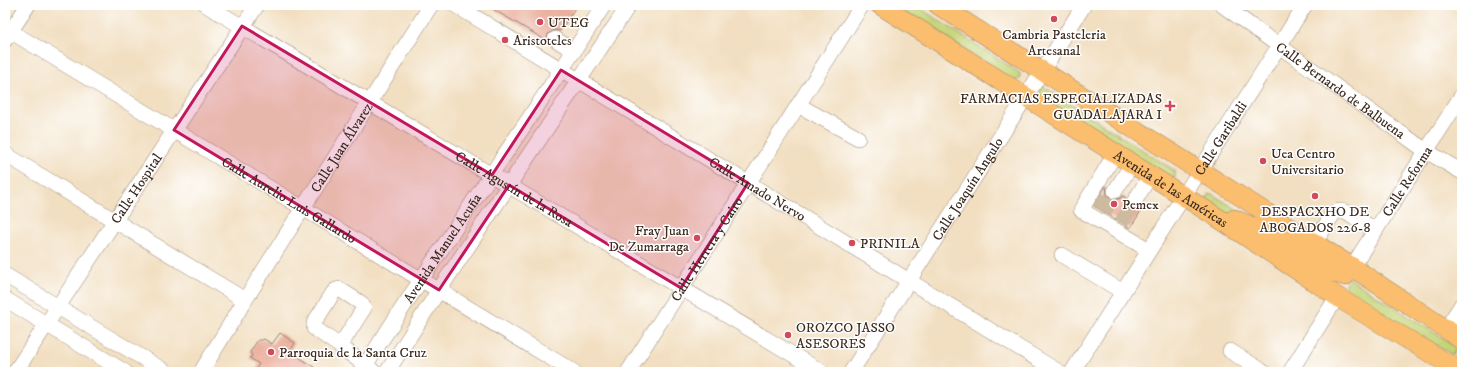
<svg xmlns="http://www.w3.org/2000/svg" width="1467" height="377" font-family="'IM FELL DW Pica',serif">
  <style>
    .green { fill: #c4d375; stroke: #807e4a }
    .building { fill: #e7a18c }
    .lines { fill: none; stroke-linecap: round; stroke-linejoin: round }
    .minor-tunnel { stroke: #cdbba0; stroke-width: 15; stroke-dasharray: 15 8; stroke-linecap: butt }
    .minor-casing { stroke: #968470; stroke-width: 16 }
    .major-casing { stroke: #968470; stroke-width: 20 }
    .minor { stroke: #fff; stroke-width: 15 }
    .major { stroke: #fbbd6e; stroke-width: 19 }
    .marked { fill: #c2185b; fill-opacity: 0.2; stroke: #c2185b; stroke-width: 3; stroke-linejoin: round }
    .poi-dot { fill: #d1495b; stroke: #fff; stroke-width: 1.5 }
    .labels { text-anchor: middle; stroke-width: 3; stroke-linejoin: round; paint-order: stroke }
    .poi-label { font-size: 14px; fill: #3b2a1e; stroke: #fff; text-anchor: start }
    .street-label { font-size: 14px; fill: #3b2a1e; stroke: #fff }
  </style>
  <rect width="100%" height="100%" fill="#fff"/>
  <filter id="ink" filterUnits="userSpaceOnUse"><feTurbulence type="fractalNoise" baseFrequency=".025" numOctaves="2"/><feDisplacementMap in="SourceGraphic" scale="8" xChannelSelector="R" yChannelSelector="G"/><feConvolveMatrix kernelMatrix="1 2 1 2 8 2 1 2 1" color-interpolation-filters="sRGB"/></filter>
  <filter id="wash" filterUnits="userSpaceOnUse"><feTurbulence type="fractalNoise" baseFrequency=".012" numOctaves="4" result="noise"/><feDisplacementMap in="SourceGraphic" scale="16" xChannelSelector="R" yChannelSelector="G"/><feGaussianBlur stdDeviation="0.9" result="paint"/><feColorMatrix in="noise" values="0 0 0 0 0 0 0 0 0 0 0 0 0 0 0 0 0 1.4 0 .05"/><feComposite in="paint" operator="in"/></filter>
  <g filter="url(#wash)">
    <rect width="100%" height="100%" fill="#f2dfc1"/>
    <g class="green">
      <path d="M 894,5 L 915,5 L 1020,73 L 1020,79 L 1013,81 Z"/>
      <path d="M 1043,86 L 1175,171 L 1175,178 L 1170,181 L 1038,96 L 1037,89 Z"/>
      <path d="M 1210,193 L 1307,252 L 1231,217 L 1205,202 Z"/>
      <path d="M 1349,278 L 1456,347 L 1452,355 L 1343,290 Z"/>
    </g>
    <g id="blocks">
      <g class="building">
        <path d="M 486,5 L 577,5 L 560,31 L 555,30 L 548,34 L 547,41 Z"/>
        <path d="M 1106,186 L 1107,195 L 1111,199 L 1119,199 L 1123,196 L 1126,198 L 1126,206 L 1129,209 L 1134,211 L 1141,207 L 1143,208 L 1130,228 L 1094,206 Z"/>
        <path d="M 280,333 L 295,343 L 290,351 L 321,372 L 254,372 L 259,364 L 250,358 L 252,356 L 250,352 L 258,340 L 262,340 L 264,339 L 272,344 Z"/>
      </g>
    </g>
  </g>
  <g filter="url(#ink)">
    <use href="#blocks" fill-opacity="0" stroke="#968470" stroke-width="1"/>
    <g class="lines">
      <g class="minor-tunnel">
        <path d="M 1094,206 L 1107,186"/>
        <path d="M 1104,212 L 1115,191"/>
        <path d="M 1121,223 L 1134,202"/>
      </g>
      <g class="minor-casing">
        <g id="minor">
          <path id="s1" d="M 206,5 L 822,372"/>
          <path id="s2" d="M 455,5 L 1059,372"/>
          <path id="s3" d="M 1222,5 L 1426,151 L 1462,172"/>
          <path id="s4" d="M 5,28 L 574,372"/>
          <path d="M 555,39 L 574,51"/>
          <path d="M 5,40 L 28,5"/>
          <path d="M 798,105 L 858,138"/>
          <path d="M 5,154 L 245,300"/>
          <path d="M 1115,154 L 1081,210 L 1149,250"/>
          <path d="M 1115,191 L 1132,164"/>
          <path d="M 1134,202 L 1150,176"/>
          <path d="M 1314,244 L 1333,214 C 1337,211 1340,210 1345,212 L 1376,230"/>
          <path d="M 1062,255 L 1123,292"/>
          <path id="s5" d="M 1352,267 L 1462,95"/>
          <path d="M 5,275 L 166,372"/>
          <path d="M 5,299 L 125,372"/>
          <path d="M 1446,329 L 1462,304"/>
          <path d="M 340,346 L 364,308 L 361,303 L 339,289 L 336,290 L 333,293 L 314,323 L 314,328 L 340,346 L 373,371"/>
          <path d="M 1230,351 L 1264,372"/>
          <path id="s6" d="M 15,372 L 257,5"/>
          <path id="s7" d="M 201,372 L 245,300 L 431,5"/>
          <path id="s8" d="M 361,372 C 440,248 524,128 604,5"/>
          <path d="M 387,372 L 439,290 L 629,5"/>
          <path id="s9" d="M 628,372 L 862,5"/>
          <path id="s10" d="M 851,372 L 1084,5"/>
          <path id="s11" d="M 1072,372 L 1305,5"/>
          <path d="M 1290,372 L 1337,297"/>
        </g>
      </g>
      <g class="major-casing">
        <g id="major">
          <path id="s12" d="M 880,5 L 1215,216 L 1347,303 L 1462,372"/>
          <path d="M 938,5 L 1352,267 L 1462,340"/>
          <path d="M 1234,219 L 1263,231 L 1333,272 L 1345,276 L 1352,267"/>
        </g>
      </g>
      <use href="#minor" class="minor"/>
      <use href="#major" class="major"/>
    </g>
  </g>
  <path class="marked" d="M 242,26 L 492,175 L 561,70 L 748,183 L 681,288 L 509,185 L 439,290 L 174,130 Z"/>
  <g class="poi-dot">
    <circle cx="1054" cy="19" r="4"/>
    <circle cx="540" cy="22" r="4"/>
    <circle cx="505" cy="40" r="4"/>
    <path d="M1168 100h4v4h4v4h-4v4h-4v-4h-4v-4h4z"/>
    <circle cx="1263" cy="161" r="4"/>
    <circle cx="1315" cy="196" r="4"/>
    <circle cx="1114" cy="204" r="4"/>
    <circle cx="697" cy="238" r="4"/>
    <circle cx="852" cy="243" r="4"/>
    <circle cx="788" cy="335" r="4"/>
    <circle cx="271" cy="352" r="4"/>
  </g>
  <g class="labels">
    <g class="poi-label">
      <text x="548" y="27">UTEG</text>
      <text x="1054" y="39" text-anchor="middle">Cambria Pasteleria<tspan x="1054" dy="16">Artesanal</tspan></text>
      <text x="513" y="45">Aristoteles</text>
      <text x="1162" y="103" text-anchor="end">FARMACIAS ESPECIALIZADAS<tspan x="1162" dy="16">GUADALAJARA I</tspan></text>
      <text x="1271" y="158">Uea Centro<tspan x="1271" dy="16">Universitario</tspan></text>
      <text x="1122" y="209">Pemex</text>
      <text x="1315" y="216" text-anchor="middle">DESPACXHO DE<tspan x="1315" dy="16">ABOGADOS 226-8</tspan></text>
      <text x="689" y="235" text-anchor="end">Fray Juan<tspan x="689" dy="16">De Zumarraga</tspan></text>
      <text x="860" y="248">PRINILA</text>
      <text x="796" y="332">OROZCO JASSO<tspan x="796" dy="16">ASESORES</tspan></text>
      <text x="279" y="357">Parroquia de la Santa Cruz</text>
    </g>
    <g class="street-label">
      <text dy="5" stroke="none"><textPath href="#s3" startOffset="146">Calle Bernardo de Balbuena</textPath></text>
      <text dy="5" stroke="none"><textPath href="#s11" startOffset="277">Calle Garibaldi</textPath></text>
      <text dy="5" stroke="none"><textPath href="#s7" startOffset="265">Calle Juan Álvarez</textPath></text>
      <text dy="5" stroke="none"><textPath href="#s5" startOffset="102">Calle Reforma</textPath></text>
      <text dy="5" stroke="none"><textPath href="#s6" startOffset="220">Calle Hospital</textPath></text>
      <text dy="5" stroke="none"><textPath href="#s1" startOffset="359">Calle Agustín de la Rosa</textPath></text>
      <text dy="5" stroke="none"><textPath href="#s2" startOffset="354">Calle Amado Nervo</textPath></text>
      <text dy="5" stroke="none"><textPath href="#s10" startOffset="217">Calle Joaquín Angulo</textPath></text>
      <text dy="5" stroke="none"><textPath href="#s12" startOffset="344">Avenida de las Américas</textPath></text>
      <text dy="5" stroke="none"><textPath href="#s4" startOffset="332">Calle Aurelio Luis Gallardo</textPath></text>
      <text dy="5" stroke="none"><textPath href="#s8" startOffset="148">Avenida Manuel Acuña</textPath></text>
      <text dy="5" stroke="none"><textPath href="#s9" startOffset="146">Calle Herrera y Cairo</textPath></text>
    </g>
  </g>
  <rect width="1467" height="377" fill="none" stroke="#fff" stroke-width="20"/>
</svg>
